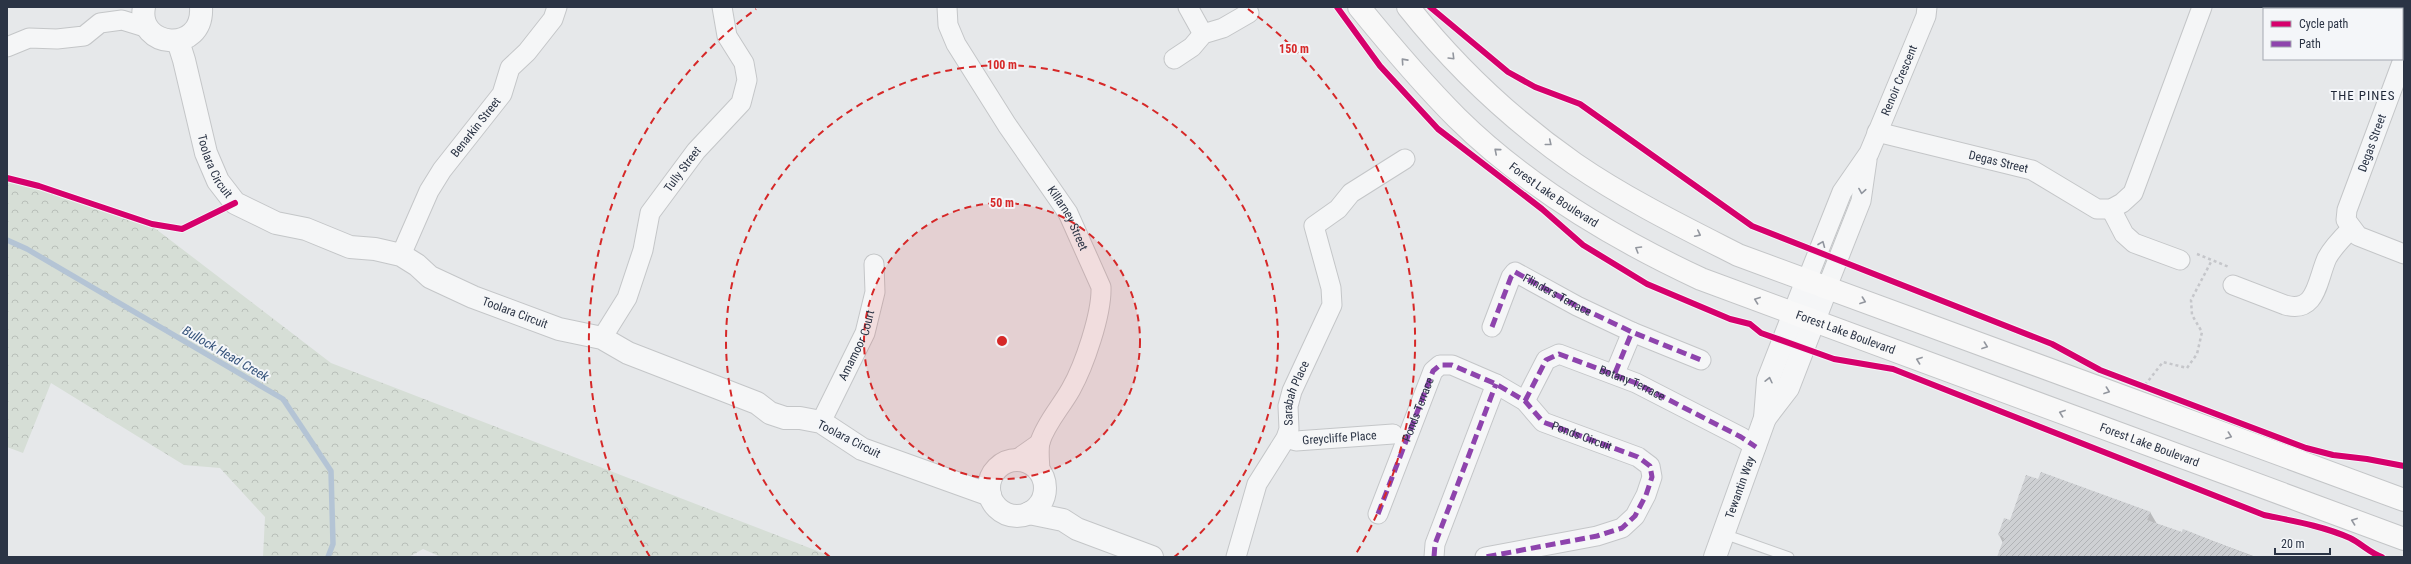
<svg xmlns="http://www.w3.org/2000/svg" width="2411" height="564" font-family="'Roboto Condensed',sans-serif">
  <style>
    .forest { fill: url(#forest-crowns) }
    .shadow { fill: #0003 }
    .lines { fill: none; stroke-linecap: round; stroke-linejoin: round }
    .stream { stroke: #b4c4d5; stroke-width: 5.5 }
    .building { fill: url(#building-hatch) }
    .service-casing { stroke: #c4c6c8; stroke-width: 11 }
    .minor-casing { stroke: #c4c6c8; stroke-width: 21 }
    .tertiary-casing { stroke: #c4c6c8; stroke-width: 24 }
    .secondary-casing { stroke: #c4c6c8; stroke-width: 24 }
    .path { stroke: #c5c6ca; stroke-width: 2.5; stroke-dasharray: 3 3; stroke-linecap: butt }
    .service { stroke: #f5f6f7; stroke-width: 9 }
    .minor { stroke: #f5f6f7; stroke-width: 19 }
    .tertiary { stroke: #f5f6f7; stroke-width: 22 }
    .secondary { stroke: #f8f8f8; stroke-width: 22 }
    .quiet { stroke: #8e44ad; stroke-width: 5; stroke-dasharray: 10 5; stroke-linecap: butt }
    .cycleway-casing { stroke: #f4f6f9; stroke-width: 8 }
    .cycleway { stroke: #d6006c; stroke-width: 6 }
    .oneway { stroke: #92969e }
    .oneway2 { stroke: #90959e }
    .ring { fill: none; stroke: #d62828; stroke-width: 2; stroke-dasharray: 7 5 }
    .labels { text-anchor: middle; stroke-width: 4; stroke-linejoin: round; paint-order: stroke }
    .street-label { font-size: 12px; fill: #2b3445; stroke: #f4f6f9 }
    .neighbourhood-label { font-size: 13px; letter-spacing: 1px; fill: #1d2536; stroke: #f4f6f9 }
    .water-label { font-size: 13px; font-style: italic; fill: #34527a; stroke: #f4f6f9 }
    .centre { fill: #d62828; stroke: #f4f6f9; stroke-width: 2 }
    .ring-label { font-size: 12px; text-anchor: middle; font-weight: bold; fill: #d62828; stroke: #f4f6f9; stroke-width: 4; stroke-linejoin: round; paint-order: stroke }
  </style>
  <defs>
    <pattern id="forest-crowns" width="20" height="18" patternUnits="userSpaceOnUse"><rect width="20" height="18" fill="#d6ded6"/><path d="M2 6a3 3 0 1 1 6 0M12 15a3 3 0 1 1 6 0" fill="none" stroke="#b8bfb9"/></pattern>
    <pattern id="building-hatch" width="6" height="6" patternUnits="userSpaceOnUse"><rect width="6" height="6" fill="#ced0d3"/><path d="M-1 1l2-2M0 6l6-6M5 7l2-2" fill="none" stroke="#b1b3b6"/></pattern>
  </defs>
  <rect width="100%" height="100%" fill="#e6e8ea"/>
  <path class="forest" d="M 7,179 L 38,187 L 152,226 L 331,363 L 833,557 L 441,557 L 423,549 L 409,557 L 263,557 L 265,517 L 220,468 L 184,465 L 51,383 L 23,453 L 7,447 Z"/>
  <path class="shadow" d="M 2150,512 L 2157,524 L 2182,533 L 2183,530 L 2256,557 L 1998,557 L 2003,543 L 1999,535 L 2010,521 Z"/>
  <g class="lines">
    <path class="stream" d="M 7,240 L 27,249 L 283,399 L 331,471 L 333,544 L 328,557"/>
  </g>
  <path class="building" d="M 2041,472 L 2151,512 L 2147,520 L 2182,532 L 2183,529 L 2254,557 L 1997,557 L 2004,538 L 1998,535 L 2004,518 L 2010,520 L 2026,475 L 2038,479 Z"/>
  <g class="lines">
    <g class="service-casing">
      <path id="service" d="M 1724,534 L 1789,557"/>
    </g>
    <g class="minor-casing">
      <g id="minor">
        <path id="s1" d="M 947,7 L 948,25 L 956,44 L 1007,125 L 1068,213 L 1101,287 C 1102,314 1084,366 1071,389 C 1061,407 1046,423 1040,442 C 1038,451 1040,464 1040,473"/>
        <path d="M 1188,7 L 1203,34"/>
        <path d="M 7,47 L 29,38 L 57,39 L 84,36 L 100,23 L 122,20 L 148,28"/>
        <path d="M 2404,57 L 2347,210 L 2346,220 L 2358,236 L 2404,254"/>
        <path d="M 1174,59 L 1192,47 L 1203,34 L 1223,28 L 1249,13"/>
        <path id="s2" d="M 1877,132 L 2032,170 L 2097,209 L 2111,209 L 2122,203 L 2133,193 L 2202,7"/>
        <path d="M 2111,209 L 2124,234 L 2134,243 L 2180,260"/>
        <path id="s3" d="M 401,255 L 429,191 L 442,170 L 502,94 L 510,68 L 527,52 L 553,19 L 557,7"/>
        <path id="s4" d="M 1807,280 L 1842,192 L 1869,153 L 1926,16 L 1927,7"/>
        <path d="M 2233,285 L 2285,305 C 2317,314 2317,280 2327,258 C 2333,247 2342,238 2351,229"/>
        <path d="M 1827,287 L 1861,201 L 1867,160"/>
        <path id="s5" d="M 1492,327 L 1511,277 L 1515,272 L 1577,306 L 1632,332 L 1701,360"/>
        <path id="s6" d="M 602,338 L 627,298 L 643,250 L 650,213 L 696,151 L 741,103 L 747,80 L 744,63 L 727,36 L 722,7"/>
        <path d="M 1615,373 L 1632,332"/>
        <path d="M 1525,401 L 1546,360 L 1559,354 L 1636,383 L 1741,437 L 1756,447"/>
        <path id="s7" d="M 821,422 L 865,333 L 875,292 L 874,264"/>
        <path id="s8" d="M 1286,438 L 1296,441 L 1393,434"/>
        <path d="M 1016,460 L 1040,443"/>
        <path d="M 1378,514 L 1433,371 L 1440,365 L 1452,365 L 1496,384 L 1525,401 L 1543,422 L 1638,457 L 1650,466 L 1652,477 L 1646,495 L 1635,516 L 1622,528 L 1597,536 L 1485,557"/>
        <path id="s9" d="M 1236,557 L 1257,484 L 1286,438 L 1289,429 L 1288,406 L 1292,391 L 1332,305 L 1331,288 L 1314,226 L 1338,209 L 1351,193 L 1405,159"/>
        <path d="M 1434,557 L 1435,544 L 1496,384"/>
      </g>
    </g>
    <g class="tertiary-casing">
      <g id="tertiary">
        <path d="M 144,7 C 136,48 204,55 201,7"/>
        <path id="s10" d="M 178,41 L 184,60 L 206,153 L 218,181 L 235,203 L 276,223 L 306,229 L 350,247 L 375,249 L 401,255 L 417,265 L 430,277 L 473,297 L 559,329 L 602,338 L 628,353 L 757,403 L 770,413 L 785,418 L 800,418 L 821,422 L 862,449 L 990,495"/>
        <path d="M 1765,418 L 1788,388 L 1827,287"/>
        <circle cx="1017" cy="488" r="28"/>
        <path d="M 1029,513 L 1063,520 L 1077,529 L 1152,557"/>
        <path id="s11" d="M 1715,557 L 1765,418 L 1768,380 L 1807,280"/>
      </g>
    </g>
    <g class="secondary-casing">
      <g id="secondary">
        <path id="s12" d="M 1359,7 C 1390,45 1422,83 1457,118 C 1525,185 1615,239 1701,279 L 2404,539"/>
        <path d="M 1408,7 C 1455,66 1512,120 1575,164 C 1626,199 1683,227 1738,255 L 2404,500"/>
      </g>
    </g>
    <g class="path">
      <path d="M 2197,254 L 2229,267"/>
      <path d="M 2145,385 L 2163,362 L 2187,368 L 2197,354 L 2202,332 L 2192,315 L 2191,300 L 2212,260"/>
    </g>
    <use href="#service" class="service"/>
    <use href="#minor" class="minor"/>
    <use href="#tertiary" class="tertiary"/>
    <use href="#secondary" class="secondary"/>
    <g class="quiet">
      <path d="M 1492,327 L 1511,277 L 1515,272 L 1577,306 L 1632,332 L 1701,360"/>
      <path d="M 1615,373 L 1632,332"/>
      <path id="s13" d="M 1525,401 L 1546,360 L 1559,354 L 1636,383 L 1741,437 L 1756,447"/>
      <path id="s14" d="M 1378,514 L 1433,371 L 1440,365 L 1452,365 L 1496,384 L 1525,401 L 1543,422 L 1638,457 L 1650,466 L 1652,477 L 1646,495 L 1635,516 L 1622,528 L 1597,536 L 1485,557"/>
      <path d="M 1434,557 L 1435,544 L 1496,384"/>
    </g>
    <g class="cycleway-casing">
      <g id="cycleway">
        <path d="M 1337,7 L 1380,66 L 1438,129 L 1542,209 L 1583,245 L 1647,284 L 1730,319 L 1750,324 L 1761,333 L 1834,359 L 1893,369 L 2264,515 C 2293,521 2323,526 2350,538 C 2362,544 2370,553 2382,557"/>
        <path d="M 1430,7 L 1508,72 L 1535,87 L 1580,104 L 1752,226 L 2052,344 L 2100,370 L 2306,448 L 2333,455 L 2367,459 L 2404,466"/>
        <path d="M 7,178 L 39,186 L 152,224 L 182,229 L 235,203"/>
      </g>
    </g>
    <use href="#cycleway" class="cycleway"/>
  </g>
  <defs><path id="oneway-chevron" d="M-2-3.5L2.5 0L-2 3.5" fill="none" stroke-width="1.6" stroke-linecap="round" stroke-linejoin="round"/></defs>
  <g class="oneway">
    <use href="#oneway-chevron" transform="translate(1452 57) rotate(45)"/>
    <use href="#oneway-chevron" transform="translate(1404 61) rotate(-132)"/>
    <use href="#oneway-chevron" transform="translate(1549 143) rotate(39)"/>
    <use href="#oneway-chevron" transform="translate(1497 151) rotate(-140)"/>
    <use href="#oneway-chevron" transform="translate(1698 234) rotate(27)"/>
    <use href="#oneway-chevron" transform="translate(1638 249) rotate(-149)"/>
    <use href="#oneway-chevron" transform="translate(1757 300) rotate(-160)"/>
    <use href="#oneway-chevron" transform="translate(1863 301) rotate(20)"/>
    <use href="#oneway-chevron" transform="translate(1985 346) rotate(20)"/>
    <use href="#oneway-chevron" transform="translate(1919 360) rotate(-160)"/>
    <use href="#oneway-chevron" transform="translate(2107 391) rotate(20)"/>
    <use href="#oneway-chevron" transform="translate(2062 413) rotate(-160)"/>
    <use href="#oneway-chevron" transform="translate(2229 436) rotate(20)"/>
    <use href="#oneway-chevron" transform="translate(2354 521) rotate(-160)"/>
  </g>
  <g class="oneway2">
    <use href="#oneway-chevron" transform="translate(1862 191) rotate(99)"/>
    <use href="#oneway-chevron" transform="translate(1822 244) rotate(-68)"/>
    <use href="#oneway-chevron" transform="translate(1769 380) rotate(-77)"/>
  </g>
  <circle cx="1002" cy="341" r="138" fill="#d62828" fill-opacity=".12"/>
  <g class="ring">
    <circle cx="1002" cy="341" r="138"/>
    <path d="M830 557A276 276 0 1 1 1174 557"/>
    <path d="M650 557A413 413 0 0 1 756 9M1248 9A413 413 0 0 1 1354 557"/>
  </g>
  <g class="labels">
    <g class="street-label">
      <text dy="4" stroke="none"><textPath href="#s4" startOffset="221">Renoir Crescent</textPath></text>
      <text dy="4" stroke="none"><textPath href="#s3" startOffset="149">Benarkin Street</textPath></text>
      <text transform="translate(2372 143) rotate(-70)" y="4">Degas Street</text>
      <text dy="4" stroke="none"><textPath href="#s2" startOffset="125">Degas Street</textPath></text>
      <text dy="4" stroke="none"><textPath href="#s10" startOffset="131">Toolara Circuit</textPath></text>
      <text dy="4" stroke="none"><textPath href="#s6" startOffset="190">Tully Street</textPath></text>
      <text dy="4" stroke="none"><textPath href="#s12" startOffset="272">Forest Lake Boulevard</textPath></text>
      <text dy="4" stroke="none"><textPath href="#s1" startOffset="246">Killarney Street</textPath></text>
      <text dy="4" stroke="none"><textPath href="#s5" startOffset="108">Flinders Terrace</textPath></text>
      <text dy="4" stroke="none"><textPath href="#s10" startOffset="478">Toolara Circuit</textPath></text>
      <text dy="4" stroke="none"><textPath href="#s12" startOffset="596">Forest Lake Boulevard</textPath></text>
      <text dy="4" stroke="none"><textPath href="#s7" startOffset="85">Amamoor Court</textPath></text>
      <text dy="4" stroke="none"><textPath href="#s13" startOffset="139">Botany Terrace</textPath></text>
      <text dy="4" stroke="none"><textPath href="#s9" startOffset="177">Sarabah Place</textPath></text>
      <text dy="4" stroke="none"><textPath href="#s14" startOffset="112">Ponds Terrace</textPath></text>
      <text dy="4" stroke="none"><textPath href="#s14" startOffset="325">Ponds Circuit</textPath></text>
      <text dy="4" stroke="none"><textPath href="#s8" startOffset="54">Greycliffe Place</textPath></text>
      <text transform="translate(849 439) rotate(27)" y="4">Toolara Circuit</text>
      <text dy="4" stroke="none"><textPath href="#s12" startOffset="920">Forest Lake Boulevard</textPath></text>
      <text dy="4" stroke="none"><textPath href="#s11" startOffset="74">Tewantin Way</textPath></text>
    </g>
    <g class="neighbourhood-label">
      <text x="2363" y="100">THE PINES</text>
    </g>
    <g class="water-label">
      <text transform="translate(226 353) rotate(30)" y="5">Bullock Head Creek</text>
    </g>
  </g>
  <circle cx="1002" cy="341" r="6" class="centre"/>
  <g class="ring-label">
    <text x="1294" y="53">150 m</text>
    <text x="1002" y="69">100 m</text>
    <text x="1002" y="207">50 m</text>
  </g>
  <rect width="2411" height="564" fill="none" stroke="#2b3445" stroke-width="16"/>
  <rect x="2263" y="8" width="140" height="52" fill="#f4f6f9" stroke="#a4a8b1"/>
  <rect x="2271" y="21" width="20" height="6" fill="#d6006c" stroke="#a4a8b1"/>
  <text x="2299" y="28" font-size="12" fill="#2b3445">Cycle path</text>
  <rect x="2271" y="41" width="20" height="6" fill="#8e44ad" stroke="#a4a8b1"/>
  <text x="2299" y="48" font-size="12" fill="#2b3445">Path</text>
  <path d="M2275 548v6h55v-6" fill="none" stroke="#2b3445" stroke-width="2"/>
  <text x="2281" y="548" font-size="12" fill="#2b3445" stroke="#f4f6f9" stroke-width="3" paint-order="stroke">20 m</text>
</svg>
